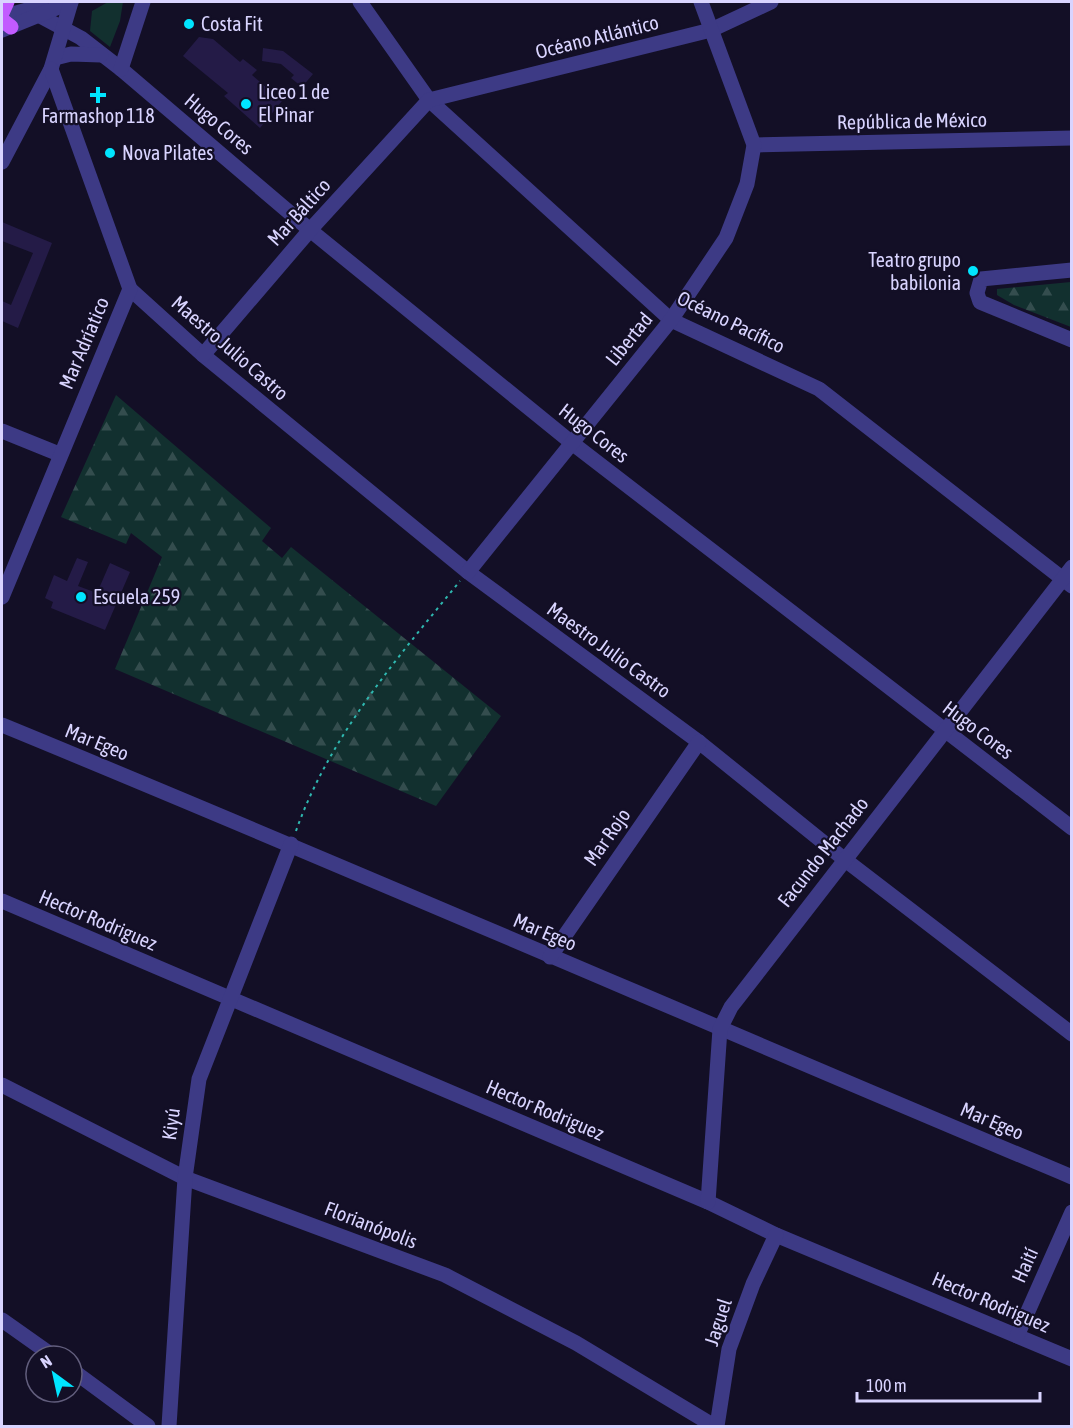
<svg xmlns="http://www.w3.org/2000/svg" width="1073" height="1428" font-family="'Asap Condensed',sans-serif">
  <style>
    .green { fill: #12302f }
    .forest { fill: url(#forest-firs) }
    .building { fill: #241b47 }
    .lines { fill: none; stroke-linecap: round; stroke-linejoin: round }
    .path { stroke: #2fb8b0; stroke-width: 2; stroke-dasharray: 3 4.5; stroke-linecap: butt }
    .minor { stroke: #3d3a85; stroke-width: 15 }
    .major { stroke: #c25bff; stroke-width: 15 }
    .poi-dot { fill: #00e5ff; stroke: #130f26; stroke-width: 2 }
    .labels { text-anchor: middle; stroke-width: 4.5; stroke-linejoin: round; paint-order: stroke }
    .poi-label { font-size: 20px; fill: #d9d4ff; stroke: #130f26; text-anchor: start }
    .street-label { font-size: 20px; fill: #d9d4ff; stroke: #130f26 }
  </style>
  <defs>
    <pattern id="forest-firs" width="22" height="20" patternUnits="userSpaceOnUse" patternTransform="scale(1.5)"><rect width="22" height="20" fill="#12302f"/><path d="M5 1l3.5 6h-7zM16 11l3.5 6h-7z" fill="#344d4e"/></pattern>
  </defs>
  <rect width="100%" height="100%" fill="#130f26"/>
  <path class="green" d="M 108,2 L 123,2 L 120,21 L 110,47 L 90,31 L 92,11 Z"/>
  <g class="forest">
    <path d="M 1071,282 L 1071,327 L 1014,305 L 997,295 L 997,289 Z"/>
    <path d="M 116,395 L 271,528 L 262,541 L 282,558 L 291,547 L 501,716 L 436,806 L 115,669 L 162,557 L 131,533 L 126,544 L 61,517 Z"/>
  </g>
  <g class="building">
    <path d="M 199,37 L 213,39 L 240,62 L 243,59 L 257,70 L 252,75 L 282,101 L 260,128 L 224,96 L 228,93 L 183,56 Z"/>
    <path d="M 263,48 L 283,51 L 313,74 L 302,87 L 291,78 L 294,75 L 281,64 L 262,61 Z"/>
    <path d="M 2,222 L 52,243 L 18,328 L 2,321 L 2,301 L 11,305 L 33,253 L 2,241 Z"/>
    <path d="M 77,558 L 88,562 L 78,586 L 97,593 L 110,563 L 130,572 L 105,630 L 51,608 L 53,602 L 45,598 L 54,575 L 67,581 Z"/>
  </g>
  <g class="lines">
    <path class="path" d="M 296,831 C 329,737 398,657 460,581"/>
    <g class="minor">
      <path d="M 360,2 L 429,100 L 671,320 L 819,389 L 1072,586"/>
      <path d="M 40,16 L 81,38 L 121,69 L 310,230 L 572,443 L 1072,828"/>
      <path d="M 2,17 L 41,6"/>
      <path d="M 2,30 L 71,2"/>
      <path d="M 55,58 L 71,54 L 101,55"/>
      <path d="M 121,69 L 143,2"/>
      <path d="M 754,145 L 1072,138"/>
      <path d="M 2,162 L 51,69 L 71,2"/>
      <path d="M 1072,270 L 981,279 L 977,293 L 980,302 L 1072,340"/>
      <path d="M 130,289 L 203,355 L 468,572 L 699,742 L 844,859 L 1072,1034"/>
      <path d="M 203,355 L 310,230 L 429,100 L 711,30 L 771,2"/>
      <path d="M 2,431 L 59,454"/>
      <path d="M 468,572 L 671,320 L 726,238 L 747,184 L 754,145 L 701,2"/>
      <path d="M 2,597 L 130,289 L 51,69"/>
      <path d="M 2,725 C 360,872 714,1027 1072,1177"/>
      <path d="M 2,901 L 708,1202 L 776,1235 L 1072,1359"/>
      <path d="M 550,957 L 699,742"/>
      <path d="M 2,1085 L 185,1178 L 445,1275 L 576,1343 L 714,1426"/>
      <path d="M 708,1202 L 720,1029 L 731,1007 L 1072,567"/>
      <path d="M 2,1320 L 53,1356"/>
      <path d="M 1017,1336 L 1072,1212"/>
      <path d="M 72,1370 L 148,1426"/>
      <path d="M 169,1426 L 185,1178 L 199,1079 L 291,844"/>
      <path d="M 717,1426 L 729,1349 L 753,1284 L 776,1235"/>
    </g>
    <g class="major">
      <path d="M 2,13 L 7,2"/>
      <path d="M 2,20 L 11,27"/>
    </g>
  </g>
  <g class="poi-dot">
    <circle cx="189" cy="24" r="6"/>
    <path d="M95 86h6v6h6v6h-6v6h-6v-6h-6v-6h6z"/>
    <circle cx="246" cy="104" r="6"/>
    <circle cx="110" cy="153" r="6"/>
    <circle cx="973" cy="271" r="6"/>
    <circle cx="81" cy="597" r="6"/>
  </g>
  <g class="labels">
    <g class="poi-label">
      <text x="201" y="31">Costa Fit</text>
      <text x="258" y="99">Liceo 1 de<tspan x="258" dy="23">El Pinar</tspan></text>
      <text x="98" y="123" text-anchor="middle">Farmashop 118</text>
      <text x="122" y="160">Nova Pilates</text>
      <text x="961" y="267" text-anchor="end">Teatro grupo<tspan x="961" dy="23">babilonia</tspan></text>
      <text x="93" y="604">Escuela 259</text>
    </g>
    <g class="street-label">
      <text transform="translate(597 37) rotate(-14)" y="7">Océano Atlántico</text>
      <text transform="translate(912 121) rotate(-1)" y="7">República de México</text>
      <text transform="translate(219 124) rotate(40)" y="7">Hugo Cores</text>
      <text transform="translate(299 212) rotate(-48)" y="7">Mar Báltico</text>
      <text transform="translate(731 322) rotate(26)" y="7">Océano Pacífico</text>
      <text transform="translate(629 339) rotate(-51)" y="7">Libertad</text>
      <text transform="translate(84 343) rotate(-67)" y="7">Mar Adríatico</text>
      <text transform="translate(230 348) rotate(41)" y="7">Maestro Julio Castro</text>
      <text transform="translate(594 433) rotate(38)" y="7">Hugo Cores</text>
      <text transform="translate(609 650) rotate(36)" y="7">Maestro Julio Castro</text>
      <text transform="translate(978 730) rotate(37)" y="7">Hugo Cores</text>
      <text transform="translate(97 742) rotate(22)" y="7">Mar Egeo</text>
      <text transform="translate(607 837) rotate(-55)" y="7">Mar Rojo</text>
      <text transform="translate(823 852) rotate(-52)" y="7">Facundo Machado</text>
      <text transform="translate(98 920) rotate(23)" y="7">Hector Rodriguez</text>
      <text transform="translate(545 932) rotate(23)" y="7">Mar Egeo</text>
      <text transform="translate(545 1110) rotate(23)" y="7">Hector Rodriguez</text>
      <text transform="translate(992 1121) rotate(23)" y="7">Mar Egeo</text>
      <text transform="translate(171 1124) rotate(-82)" y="7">Kiyú</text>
      <text transform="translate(371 1225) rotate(21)" y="7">Florianópolis</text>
      <text transform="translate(1025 1265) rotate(-66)" y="7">Haití</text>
      <text transform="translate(991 1302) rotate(23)" y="7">Hector Rodriguez</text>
      <text transform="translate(718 1322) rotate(-72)" y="7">Jaguel</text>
    </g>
  </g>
  <rect width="1073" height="1428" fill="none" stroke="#d9d4ff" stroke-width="6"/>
  <g transform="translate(54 1374) rotate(327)"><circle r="28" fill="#130f26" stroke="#625e7d" stroke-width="1.5"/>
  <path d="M0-4.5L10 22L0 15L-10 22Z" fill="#00e5ff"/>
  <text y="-9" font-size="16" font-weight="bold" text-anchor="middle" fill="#d9d4ff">N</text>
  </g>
  <path d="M857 1392v9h183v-9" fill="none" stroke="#d9d4ff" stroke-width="3"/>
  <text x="866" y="1392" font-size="18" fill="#d9d4ff" stroke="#130f26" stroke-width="4.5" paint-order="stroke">100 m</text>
</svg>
